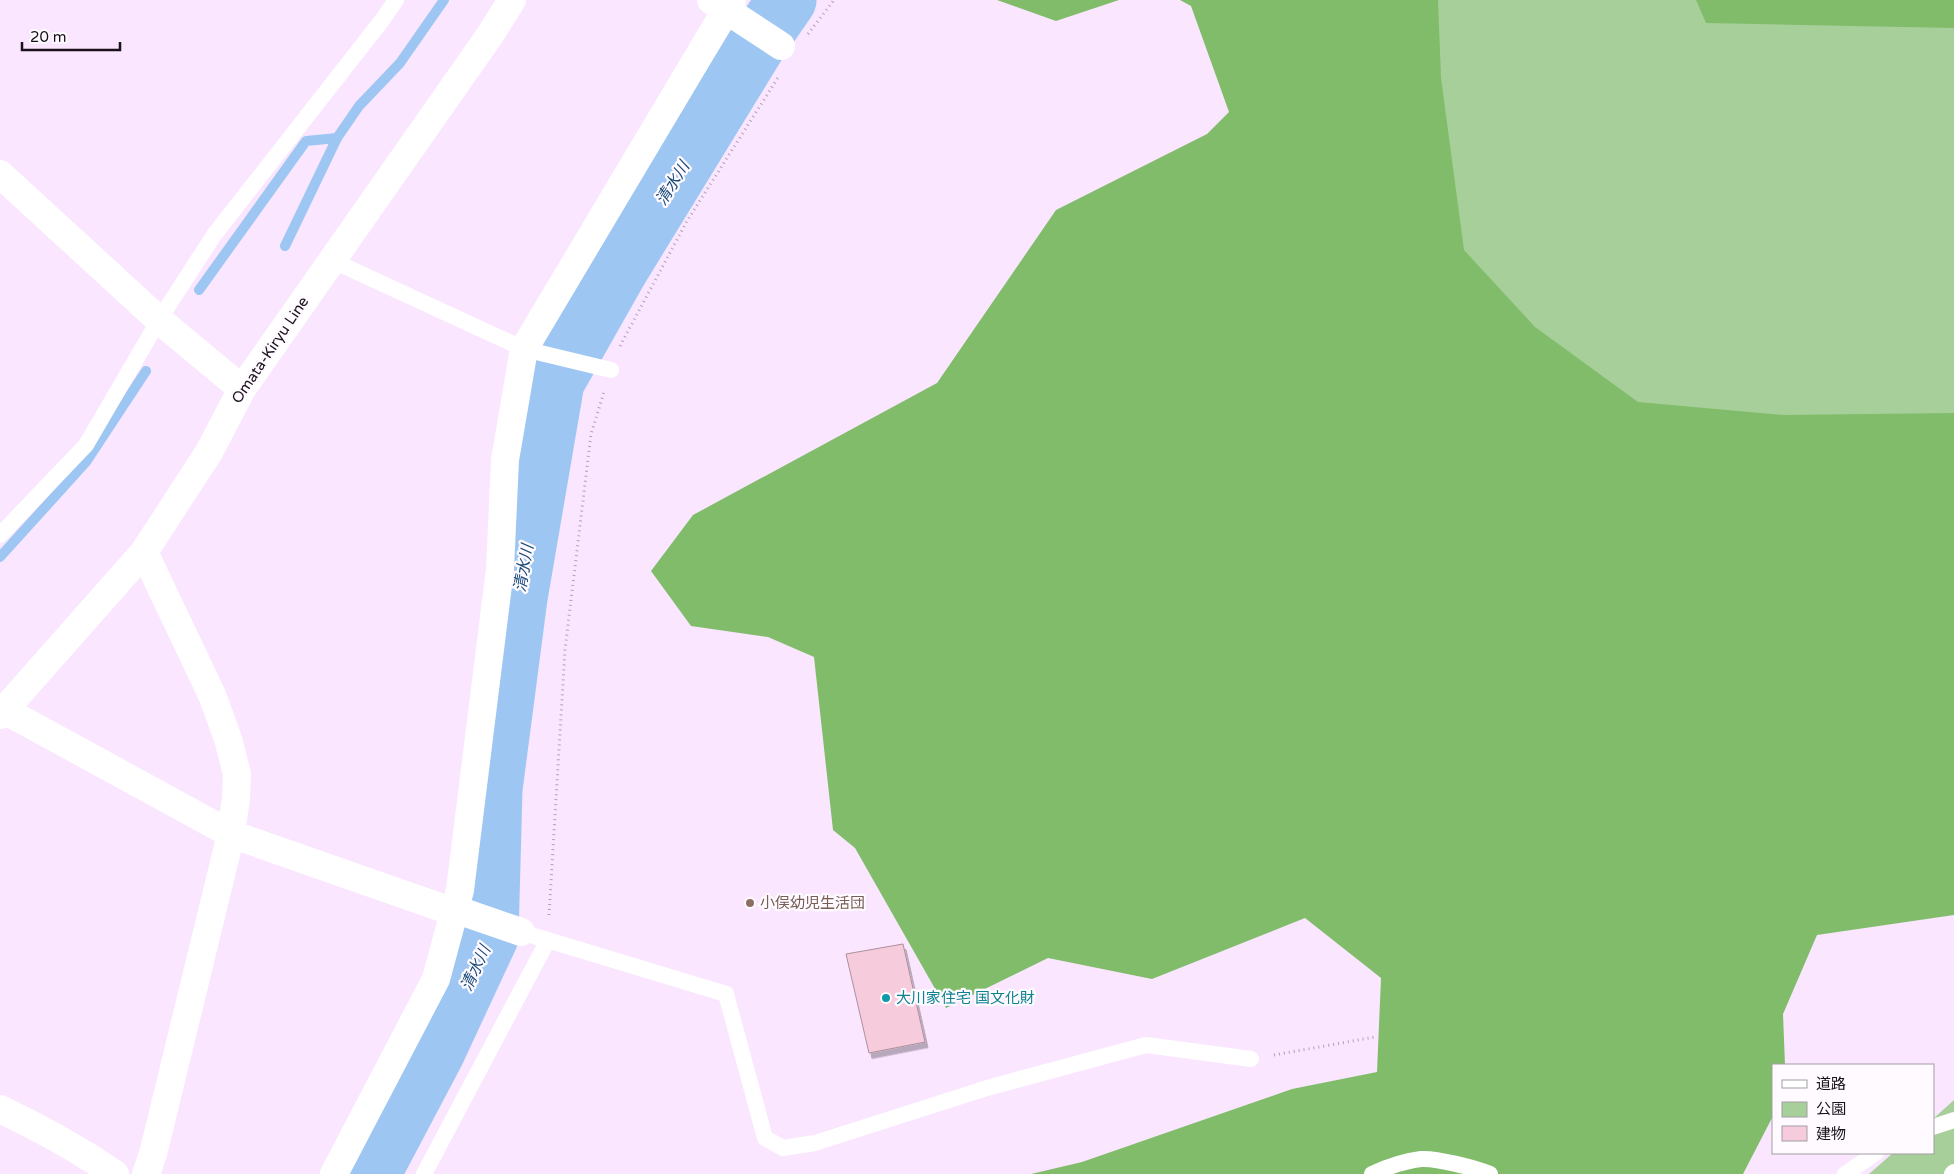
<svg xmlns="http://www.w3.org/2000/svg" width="1954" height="1174" font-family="'Varela Round','Noto Sans JP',sans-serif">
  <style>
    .green { fill: #a7cf99 }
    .forest { fill: #81bc6b }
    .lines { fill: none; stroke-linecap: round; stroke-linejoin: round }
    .stream { stroke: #9dc7f2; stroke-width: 10 }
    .river { stroke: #9dc7f2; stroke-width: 59 }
    .building { fill: #f6ccdc; stroke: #ad8f9b; filter: url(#shadow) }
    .path { stroke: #b2a2b6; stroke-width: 3; stroke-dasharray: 1 4; stroke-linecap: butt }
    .lane { stroke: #fff; stroke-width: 16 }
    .street { stroke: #fff; stroke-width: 28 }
    .secondary { stroke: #fff; stroke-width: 28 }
    .education-dot { fill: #8d6e63; stroke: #fefaff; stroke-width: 2 }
    .culture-dot { fill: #0f9aa8; stroke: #fefaff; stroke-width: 2 }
    .labels { text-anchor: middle; stroke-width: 4.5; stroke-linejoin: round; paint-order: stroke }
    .street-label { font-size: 15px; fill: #19121a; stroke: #fefaff }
    .education-label { font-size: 15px; fill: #785e54; stroke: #fefaff; text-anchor: start }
    .culture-label { font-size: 15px; fill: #0d838f; stroke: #fefaff; text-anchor: start }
    .water-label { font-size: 16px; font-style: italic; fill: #184a78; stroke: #fefaff }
  </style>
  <defs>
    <filter id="shadow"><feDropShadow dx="3" dy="5.5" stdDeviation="0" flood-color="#0004"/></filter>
  </defs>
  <rect width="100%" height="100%" fill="#fae6ff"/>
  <g class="green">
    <path d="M 1391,0 L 1954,0 L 1954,590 L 1500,439 Z"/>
    <path d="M 1954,1100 L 1954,1174 L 1869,1174 L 1893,1153 L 1933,1153 L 1933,1119 Z"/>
  </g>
  <g class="forest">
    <path d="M 997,0 L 1119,0 L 1056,21 Z"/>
    <path d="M 1180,0 L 1438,0 L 1441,78 L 1464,250 L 1535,327 L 1638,402 L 1784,415 L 1954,413 L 1954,915 L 1817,935 L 1783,1014 L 1785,1065 L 1773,1065 L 1773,1116 L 1743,1174 L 1031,1174 L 1082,1162 L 1292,1089 L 1377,1072 L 1381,978 L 1305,918 L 1152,979 L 1048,958 L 946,1008 L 855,848 L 833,830 L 814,657 L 768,637 L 691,626 L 651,571 L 693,515 L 937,383 L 1056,210 L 1207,134 L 1229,112 L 1191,6 Z"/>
    <path d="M 1696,0 L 1954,0 L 1954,28 L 1706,23 Z"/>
  </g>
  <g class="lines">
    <g class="stream">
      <path d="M 285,246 L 337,138 L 359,106 L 400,63 L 444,0"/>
      <path d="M 199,290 L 306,141 L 337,138"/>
      <path d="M 0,557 L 86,462 L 146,371"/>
    </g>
    <path class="river" d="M 371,1174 L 435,1053 L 489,937 L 493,789 L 518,598 L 555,382 L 619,269 L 758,42 L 787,0"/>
  </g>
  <path class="building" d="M 903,944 L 925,1042 L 869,1053 L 846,954 Z"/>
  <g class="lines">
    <g class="path">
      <path d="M 808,34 L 834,0"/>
      <path d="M 620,346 L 687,221 L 779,76"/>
      <path d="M 549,915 L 565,650 L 591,434 L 604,392"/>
      <path d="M 1274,1055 L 1375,1037"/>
    </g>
    <g class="lane">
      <path d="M 331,260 L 524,349 L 611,370"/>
      <path d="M 0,535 L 86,445 L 159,320 L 214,235 L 383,19 L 396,0"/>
      <path d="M 521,932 L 726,994 L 765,1138 L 783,1148 L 815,1143 L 987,1088 L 1146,1045 L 1251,1059"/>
      <path d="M 1933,1127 L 1954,1120"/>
      <path d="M 424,1174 L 548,940"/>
      <path d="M 1372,1174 C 1387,1167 1405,1161 1421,1159 C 1437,1158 1475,1168 1490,1174"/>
      <path d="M 1845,1174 L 1876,1153"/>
      <path d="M 1952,1174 L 1954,1172"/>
    </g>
    <g class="street">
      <path d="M 711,0 L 781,46"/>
      <path d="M 0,174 L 159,320 L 242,389"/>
      <path d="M 144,552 L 212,695 L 228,739 L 237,774 L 236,798 L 231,834 L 153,1154 L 146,1174"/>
      <path d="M 4,710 L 231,834 L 454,912 L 463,912 L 521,932"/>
      <path d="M 334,1174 L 436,979 L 460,890 L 500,569 L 505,460 L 524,349 L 732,0"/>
    </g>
    <g class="secondary">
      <path d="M 0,715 L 144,552 L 209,452 L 242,389 L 490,35 L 512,0"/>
      <path d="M 0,1109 C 40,1128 78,1149 115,1174"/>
    </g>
  </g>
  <circle class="education-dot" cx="750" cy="903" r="5"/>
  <circle class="culture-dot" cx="886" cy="998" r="5"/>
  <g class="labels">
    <g class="street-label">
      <text transform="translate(270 350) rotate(-56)" y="5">Omata-Kiryu Line</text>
    </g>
    <g class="education-label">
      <text x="760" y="908">小俣幼児生活団</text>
    </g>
    <g class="culture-label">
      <text x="896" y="1003">大川家住宅 国文化財</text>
    </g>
    <g class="water-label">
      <text transform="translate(672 183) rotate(-58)" y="6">清水川</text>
      <text transform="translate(523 568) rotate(-80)" y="6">清水川</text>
      <text transform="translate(475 968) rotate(-65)" y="6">清水川</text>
    </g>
  </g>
  <rect x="1772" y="1064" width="162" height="90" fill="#fefaff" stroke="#a29da3"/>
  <rect x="1782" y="1080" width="25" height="8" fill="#ffffff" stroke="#a29da3"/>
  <text x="1816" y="1089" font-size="15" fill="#19121a">道路</text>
  <rect x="1782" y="1102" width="25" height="15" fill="#a7cf99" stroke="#a29da3"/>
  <text x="1816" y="1114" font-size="15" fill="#19121a">公園</text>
  <rect x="1782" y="1126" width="25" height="15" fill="#f6ccdc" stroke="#a29da3"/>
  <text x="1816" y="1139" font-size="15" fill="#19121a">建物</text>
  <path d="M22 42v8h98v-8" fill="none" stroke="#19121a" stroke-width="2.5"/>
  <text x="30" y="42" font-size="15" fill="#19121a" stroke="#fefaff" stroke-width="4" paint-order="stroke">20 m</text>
</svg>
